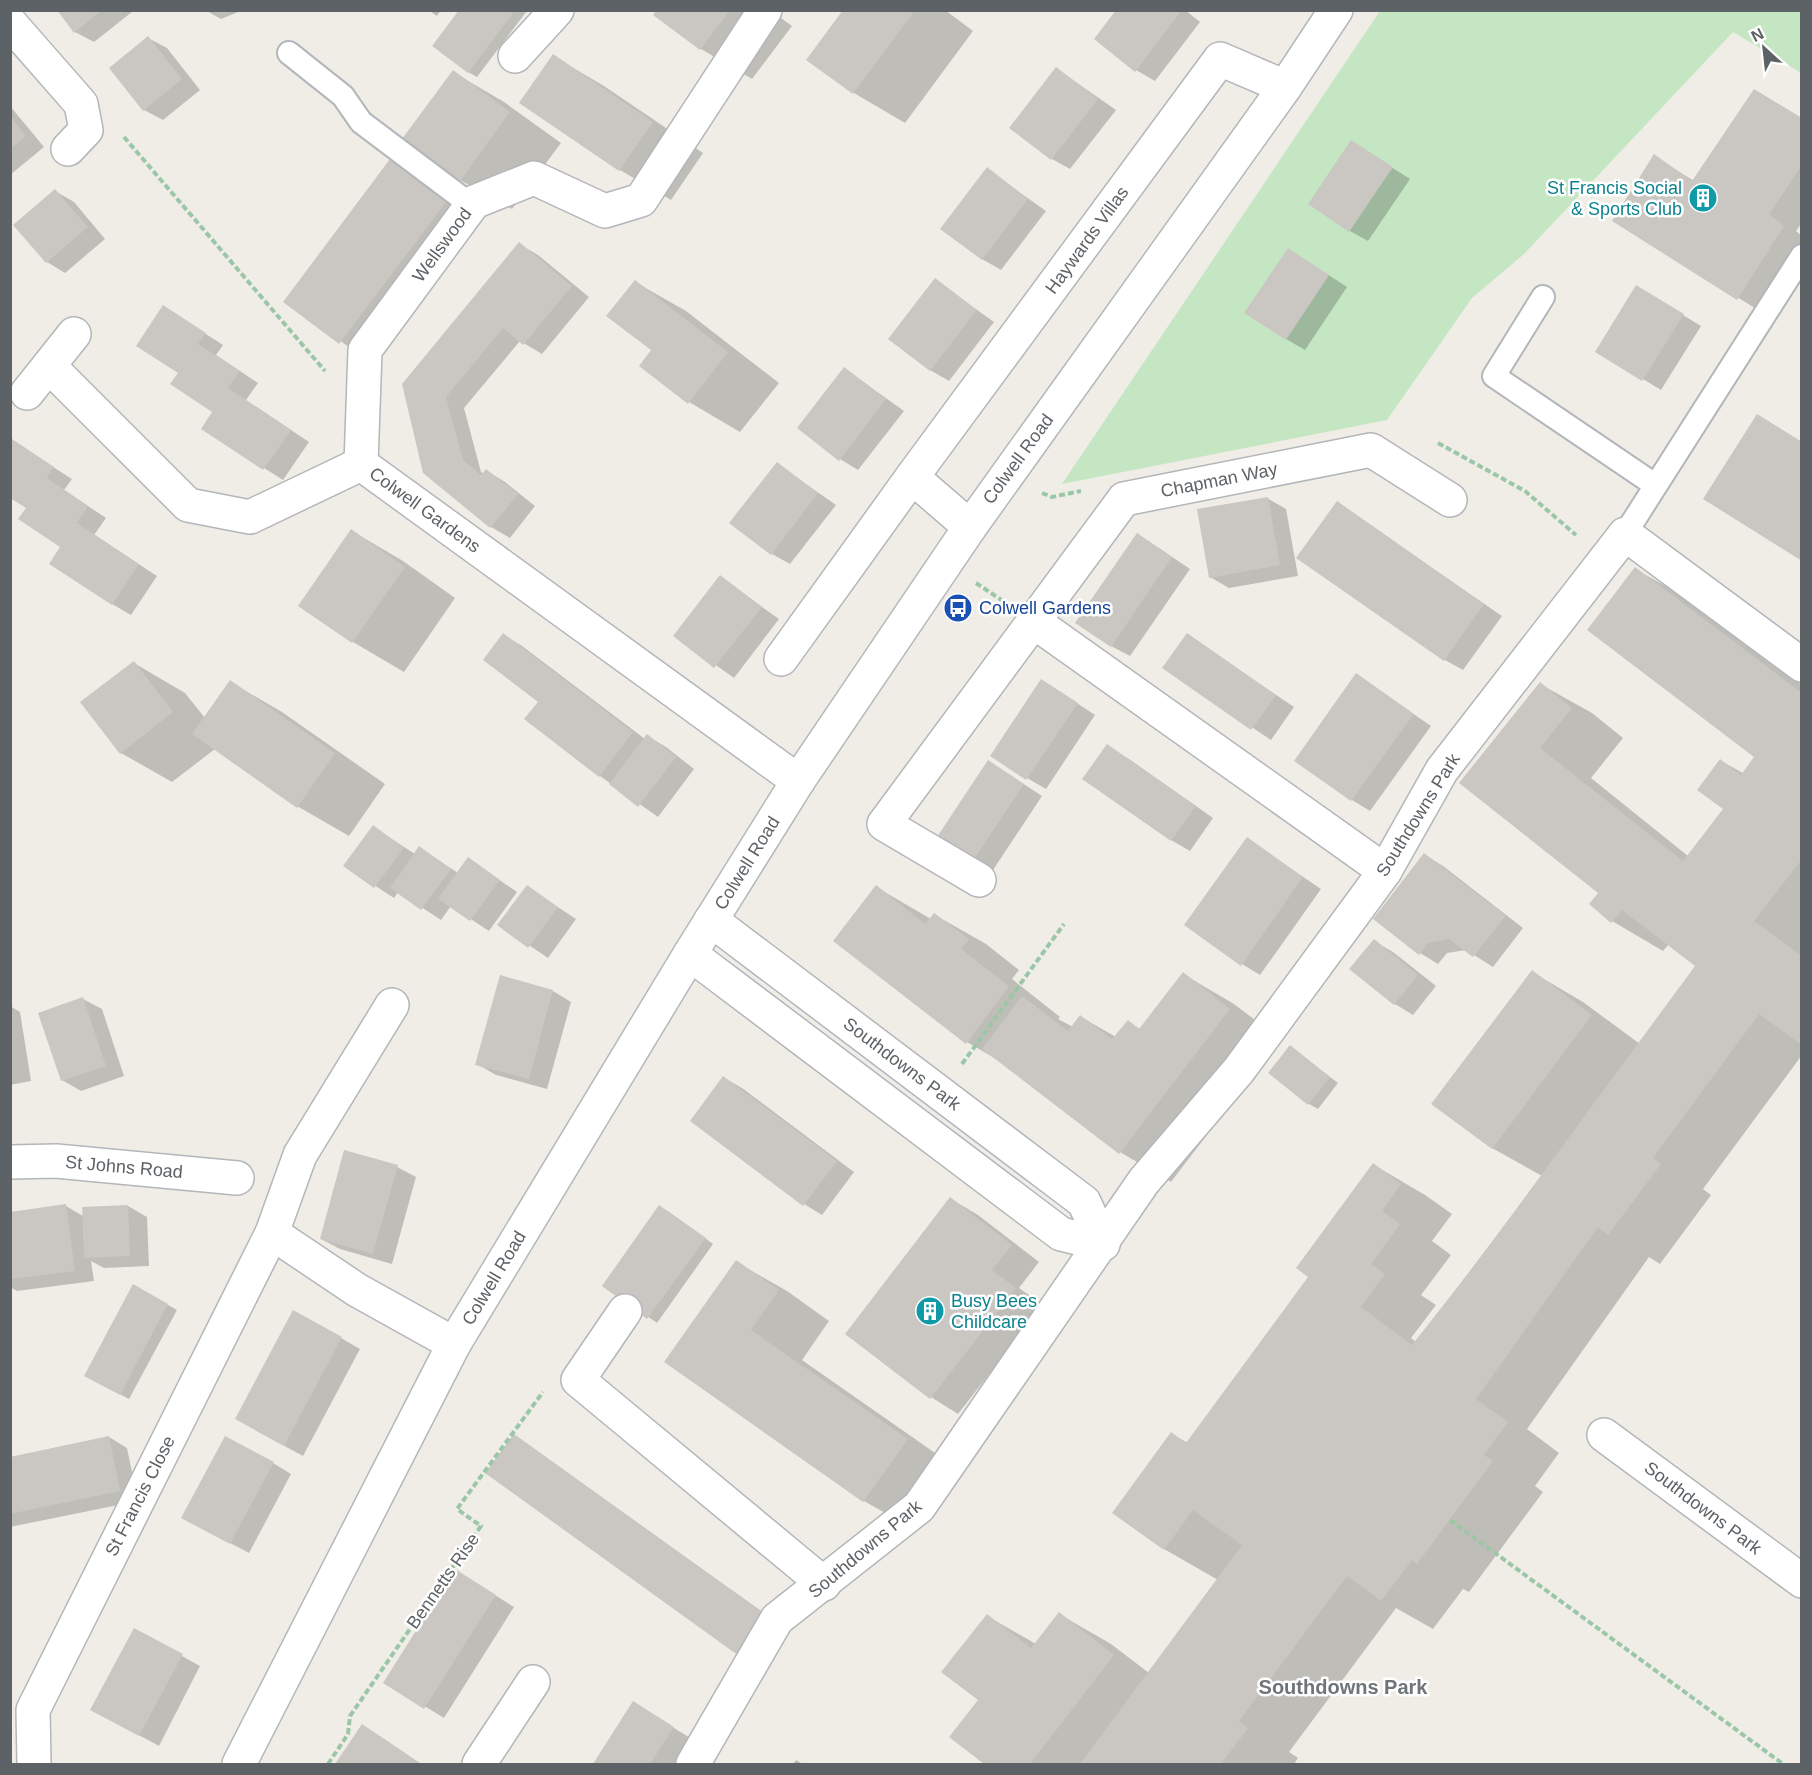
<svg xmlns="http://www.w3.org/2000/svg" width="1812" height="1775" font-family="Arial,sans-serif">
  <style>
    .green { fill: #c5e6c3 }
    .shadow { fill: #0003 }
    .building { fill: #cac7c3 }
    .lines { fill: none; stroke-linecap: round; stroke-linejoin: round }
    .lane-casing { stroke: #b3b6ba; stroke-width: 26 }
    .street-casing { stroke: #b3b6ba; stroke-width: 36 }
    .secondary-casing { stroke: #b4b8bd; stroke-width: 36 }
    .path { stroke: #9cc7a6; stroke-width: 4; stroke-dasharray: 6 3; stroke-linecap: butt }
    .lane { stroke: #fff; stroke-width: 22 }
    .street { stroke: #fff; stroke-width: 33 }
    .secondary { stroke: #fff; stroke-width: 33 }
    .labels { text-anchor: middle; stroke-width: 5; stroke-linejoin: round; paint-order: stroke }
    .culture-label { font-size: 18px; fill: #0d838f; stroke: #fff; text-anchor: end }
    .street-label { font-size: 18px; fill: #5d6266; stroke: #fff }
    .transit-label { font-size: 18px; fill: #164399; stroke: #fff; text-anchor: start }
    .neighbourhood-label { font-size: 20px; font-weight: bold; fill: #6e7478; stroke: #fff }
  </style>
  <rect width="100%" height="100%" fill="#efede6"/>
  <path class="green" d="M 1796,10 L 1801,13 L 1801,73 L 1733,32 L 1524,254 L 1472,298 L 1387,420 L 1062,484 L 1380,11 Z"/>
  <g class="shadow">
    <path d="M 58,10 L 131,10 L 132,12 L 94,42 L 75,32 Z"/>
    <path d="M 205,10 L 243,10 L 221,19 Z"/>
    <path d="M 428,10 L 441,10 L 437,16 Z"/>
    <path d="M 461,10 L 526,12 L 477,77 L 468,72 Z"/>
    <path d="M 659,10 L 770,10 L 792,26 L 752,79 L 701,49 L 656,15 Z"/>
    <path d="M 845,10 L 945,10 L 973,31 L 905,123 L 854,93 L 808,60 Z"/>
    <path d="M 1118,10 L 1185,10 L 1200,22 L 1155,81 L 1136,70 Z"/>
    <path d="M 148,38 L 167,48 L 200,90 L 163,120 L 144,110 Z"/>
    <path d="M 553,56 L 604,86 L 703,153 L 671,200 L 620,170 L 521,103 Z"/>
    <path d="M 1057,69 L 1116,110 L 1070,169 L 1052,159 Z"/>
    <path d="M 453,72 L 504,102 L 561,143 L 512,209 L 460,180 Z"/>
    <path d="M 10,106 L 44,147 L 10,175 Z"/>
    <path d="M 1802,119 L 1802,223 L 1796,231 L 1802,236 L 1802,259 L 1766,315 L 1614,220 L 1654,156 L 1694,181 Z"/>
    <path d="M 1369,153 L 1410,179 L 1368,241 L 1350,231 Z"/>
    <path d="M 391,161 L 465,213 L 359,354 L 285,302 Z"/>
    <path d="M 987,169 L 1046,211 L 1001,270 L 982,259 Z"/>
    <path d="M 55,191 L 74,202 L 105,239 L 65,273 L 47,262 Z"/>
    <path d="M 519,244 L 538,255 L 589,297 L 542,354 L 520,341 L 464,408 L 481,472 L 484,474 L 487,471 L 505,482 L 535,506 L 510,538 L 491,527 L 424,473 L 403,384 Z"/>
    <path d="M 1307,261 L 1347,287 L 1305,350 L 1286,339 Z"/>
    <path d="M 935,280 L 994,322 L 949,381 L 930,370 Z"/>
    <path d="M 635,282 L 686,311 L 779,383 L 740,432 L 689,402 L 653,350 Z"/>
    <path d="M 1655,298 L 1701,326 L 1661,390 L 1643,379 Z"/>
    <path d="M 164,307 L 223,345 L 216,355 L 258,383 L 246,400 L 309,442 L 283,480 L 203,429 L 214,412 L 180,373 Z"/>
    <path d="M 845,369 L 904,411 L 858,470 L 840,459 Z"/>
    <path d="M 12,441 L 72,479 L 64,490 L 106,518 L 94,535 L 157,576 L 131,615 L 112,604 L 28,507 L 10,496 Z"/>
    <path d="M 777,464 L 836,505 L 790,564 L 772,554 Z"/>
    <path d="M 1267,498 L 1286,509 L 1298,576 L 1229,588 L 1210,577 Z"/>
    <path d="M 1337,503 L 1502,616 L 1463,670 L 1445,660 Z"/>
    <path d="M 352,531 L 403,561 L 455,598 L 404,672 L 353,642 L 300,605 Z"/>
    <path d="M 1156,546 L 1190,569 L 1130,656 L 1111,646 Z"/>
    <path d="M 1635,569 L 1687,598 L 1802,685 L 1802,1055 L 1703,1189 L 1711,1195 L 1660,1264 L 1649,1257 L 1527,1429 L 1559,1453 L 1535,1486 L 1543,1492 L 1469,1592 L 1463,1589 L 1433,1629 L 1396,1608 L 1289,1752 L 1298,1758 L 1294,1764 L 987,1764 L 951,1737 L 980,1700 L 987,1616 L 1036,1644 L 1059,1614 L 1111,1644 L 1149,1673 L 1218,1580 L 1164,1549 L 1172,1434 L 1188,1443 L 1310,1276 L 1374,1165 L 1425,1195 L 1452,1214 L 1432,1241 L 1451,1255 L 1421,1295 L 1436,1305 L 1411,1338 L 1416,1342 L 1542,1176 L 1492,1148 L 1532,972 L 1583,1002 L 1640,1044 L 1697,966 L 1669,944 L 1663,951 L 1612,921 L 1601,893 L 1461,783 L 1540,684 L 1592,713 L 1623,738 L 1591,778 L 1688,856 L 1725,809 L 1721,761 L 1743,773 L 1756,757 Z"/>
    <path d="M 720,577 L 779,619 L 734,678 L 675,636 Z"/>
    <path d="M 504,635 L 522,646 L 645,739 L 647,736 L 666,747 L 694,769 L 658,817 L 600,776 L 540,702 Z"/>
    <path d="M 1187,635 L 1294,707 L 1271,740 L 1164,668 Z"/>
    <path d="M 134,663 L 185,693 L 205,718 L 230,682 L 282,712 L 385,784 L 349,836 L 297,806 L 215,749 L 172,782 L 121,753 Z"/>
    <path d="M 1357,675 L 1431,726 L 1370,811 L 1352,800 Z"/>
    <path d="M 1060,692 L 1095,715 L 1046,789 L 1027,778 Z"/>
    <path d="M 1126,757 L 1213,818 L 1190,851 L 1171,840 Z"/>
    <path d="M 1007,773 L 1042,796 L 993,870 L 974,860 Z"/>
    <path d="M 373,827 L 415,854 L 420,848 L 458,873 L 469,859 L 517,892 L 489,931 L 451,906 L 441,920 L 398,892 L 394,898 L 345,866 Z"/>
    <path d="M 1247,839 L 1321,889 L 1260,975 L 1242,964 Z"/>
    <path d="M 1425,855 L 1443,866 L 1523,928 L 1493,967 L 1466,950 L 1447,953 L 1438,964 L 1420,953 Z"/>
    <path d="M 527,887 L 576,919 L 548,958 L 499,925 Z"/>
    <path d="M 876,887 L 931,919 L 935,915 L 986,944 L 1019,970 L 1012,979 L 1060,1017 L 1058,1019 L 1073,1027 L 1081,1017 L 1116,1037 L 1128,1022 L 1140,1029 L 1183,974 L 1234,1004 L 1280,1039 L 1171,1182 L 1120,1152 L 1003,1063 L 967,1042 Z"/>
    <path d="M 1374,941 L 1393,952 L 1436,986 L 1413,1015 L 1395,1004 L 1351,969 Z"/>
    <path d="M 553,991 L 571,1002 L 547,1089 L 496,1075 L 477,1064 Z"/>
    <path d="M 83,999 L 102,1009 L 124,1076 L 81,1091 L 62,1080 Z"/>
    <path d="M 10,1006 L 20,1012 L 31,1081 L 10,1085 Z"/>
    <path d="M 1290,1047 L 1338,1083 L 1318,1109 L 1309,1104 Z"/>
    <path d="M 724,1078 L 742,1088 L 854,1172 L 822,1215 L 804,1204 Z"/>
    <path d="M 397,1167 L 416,1177 L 392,1264 L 340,1249 L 321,1239 Z"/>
    <path d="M 951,1199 L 978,1215 L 1039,1262 L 1019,1288 L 1043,1305 L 958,1414 L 931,1397 Z"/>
    <path d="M 66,1206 L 83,1216 L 128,1206 L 147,1217 L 149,1266 L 104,1268 L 91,1261 L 94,1281 L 17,1291 L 10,1287 L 10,1213 Z"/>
    <path d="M 669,1212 L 713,1244 L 657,1323 L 604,1286 Z"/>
    <path d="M 736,1262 L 787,1291 L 829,1321 L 802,1360 L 958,1469 L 915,1530 L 864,1501 L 666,1361 Z"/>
    <path d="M 134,1286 L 177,1310 L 129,1399 L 86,1376 Z"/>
    <path d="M 341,1338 L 360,1349 L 303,1456 L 255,1430 Z"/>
    <path d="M 515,1436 L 785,1628 L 759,1665 Z"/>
    <path d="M 109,1437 L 127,1448 L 138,1501 L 10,1527 L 10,1458 Z"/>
    <path d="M 273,1463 L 291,1474 L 249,1553 L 202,1528 Z"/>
    <path d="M 474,1582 L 514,1607 L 444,1718 L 385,1682 Z"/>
    <path d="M 182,1656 L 200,1666 L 159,1746 L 111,1720 Z"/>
    <path d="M 633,1703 L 692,1739 L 676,1764 L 594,1764 Z"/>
    <path d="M 363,1726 L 381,1737 L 421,1764 L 338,1764 Z"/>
    <path d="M 796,1760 L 803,1764 L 793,1764 Z"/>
  </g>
  <g class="building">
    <path d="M 57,10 L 102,10 L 74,33 Z"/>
    <path d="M 459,10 L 515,10 L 468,73 L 432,46 Z"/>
    <path d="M 657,10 L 730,10 L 700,50 L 653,15 Z"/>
    <path d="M 843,10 L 915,10 L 853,94 L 806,60 Z"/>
    <path d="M 1116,10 L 1182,10 L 1135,72 L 1094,39 Z"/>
    <path d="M 148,36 L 182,79 L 143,111 L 109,68 Z"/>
    <path d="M 553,54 L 653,122 L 619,171 L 519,103 Z"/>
    <path d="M 1056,67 L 1098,99 L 1051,160 L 1009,128 Z"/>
    <path d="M 453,70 L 510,112 L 460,181 L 402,139 Z"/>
    <path d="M 1754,89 L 1802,118 L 1802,165 L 1769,214 L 1784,226 L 1737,300 L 1612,221 L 1654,154 L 1692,181 Z"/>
    <path d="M 10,116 L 26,136 L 10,149 Z"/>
    <path d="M 1351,140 L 1393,167 L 1349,232 L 1308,204 Z"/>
    <path d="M 390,159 L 447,201 L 339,344 L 283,302 Z"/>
    <path d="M 987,167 L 1028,199 L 982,260 L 940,229 Z"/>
    <path d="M 55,189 L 88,227 L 46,263 L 13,225 Z"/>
    <path d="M 519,242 L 572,286 L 523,345 L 503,328 L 446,397 L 463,460 L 481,475 L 486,469 L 518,494 L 490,528 L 423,473 L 402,384 Z"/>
    <path d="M 1288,248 L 1329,275 L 1286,340 L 1244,313 Z"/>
    <path d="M 935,278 L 977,310 L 930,371 L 888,339 Z"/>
    <path d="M 635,280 L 728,352 L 688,404 L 639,366 L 651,350 L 606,316 Z"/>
    <path d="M 1636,285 L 1684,314 L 1642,381 L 1595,352 Z"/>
    <path d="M 163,305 L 206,333 L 198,344 L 240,371 L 228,388 L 291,430 L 263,470 L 201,429 L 212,412 L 170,384 L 178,373 L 136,346 Z"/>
    <path d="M 844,367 L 886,399 L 839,461 L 797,428 Z"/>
    <path d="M 1757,414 L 1802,442 L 1802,561 L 1703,499 Z"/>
    <path d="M 12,439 L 54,467 L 47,478 L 88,506 L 77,523 L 139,564 L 112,605 L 49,564 L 60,547 L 18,519 L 26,508 L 10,498 Z"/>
    <path d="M 777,462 L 818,493 L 771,555 L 729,523 Z"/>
    <path d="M 1268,497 L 1280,565 L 1209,578 L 1197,509 Z"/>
    <path d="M 1337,501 L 1484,604 L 1444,661 L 1296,558 Z"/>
    <path d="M 351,529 L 405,567 L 352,643 L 298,606 Z"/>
    <path d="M 1137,533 L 1172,557 L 1111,647 L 1075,623 Z"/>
    <path d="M 1635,567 L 1802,693 L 1802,859 L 1754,921 L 1802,956 L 1802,1045 L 1759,1014 L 1653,1158 L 1661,1164 L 1608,1235 L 1598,1227 L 1476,1399 L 1508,1422 L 1484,1455 L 1493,1461 L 1417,1564 L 1412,1560 L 1381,1601 L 1347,1576 L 1239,1721 L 1248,1728 L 1221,1764 L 1080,1764 L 1242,1545 L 1193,1510 L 1164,1550 L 1112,1513 L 1171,1432 L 1186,1443 L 1308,1277 L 1296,1268 L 1373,1163 L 1401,1184 L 1382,1211 L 1400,1224 L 1371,1264 L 1385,1274 L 1361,1307 L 1412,1345 L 1475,1265 L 1695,966 L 1622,910 L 1611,923 L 1589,904 L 1598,893 L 1459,783 L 1540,682 L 1572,708 L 1540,748 L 1683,861 L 1723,809 L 1697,790 L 1720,759 L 1741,775 L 1754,757 L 1587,630 Z"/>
    <path d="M 720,575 L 762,607 L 714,668 L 673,636 Z"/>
    <path d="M 503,633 L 633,732 L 599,777 L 524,719 L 538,702 L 483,660 Z"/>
    <path d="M 1187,633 L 1276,695 L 1251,730 L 1162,668 Z"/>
    <path d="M 134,661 L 173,712 L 120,754 L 80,702 Z"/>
    <path d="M 1356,673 L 1414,714 L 1351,801 L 1294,761 Z"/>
    <path d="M 1041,679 L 1078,703 L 1026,780 L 990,756 Z"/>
    <path d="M 230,680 L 335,753 L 297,808 L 192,734 Z"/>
    <path d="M 647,734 L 676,757 L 638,807 L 609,784 Z"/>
    <path d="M 1107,744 L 1196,806 L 1171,841 L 1082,779 Z"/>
    <path d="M 988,760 L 1024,784 L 973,861 L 937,837 Z"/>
    <path d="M 373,825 L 404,848 L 374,888 L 343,866 Z"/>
    <path d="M 1247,837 L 1303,877 L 1241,966 L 1184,925 Z"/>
    <path d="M 419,846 L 451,869 L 421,910 L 390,888 Z"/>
    <path d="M 1424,853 L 1506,916 L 1473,957 L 1449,939 L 1428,943 L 1419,955 L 1373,919 Z"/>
    <path d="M 468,857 L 500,880 L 470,921 L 438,899 Z"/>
    <path d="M 527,885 L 558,907 L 528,948 L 497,925 Z"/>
    <path d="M 876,885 L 925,924 L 934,913 L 969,939 L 961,949 L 1009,986 L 966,1044 L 833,941 Z"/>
    <path d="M 1374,939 L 1418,975 L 1394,1005 L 1349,969 Z"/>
    <path d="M 1532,970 L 1592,1015 L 1492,1149 L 1431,1104 Z"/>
    <path d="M 1183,972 L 1230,1009 L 1119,1154 L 982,1049 L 1022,996 L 1068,1031 L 1080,1015 L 1112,1039 L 1128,1020 L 1139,1029 Z"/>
    <path d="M 500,975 L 553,990 L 529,1079 L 475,1065 Z"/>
    <path d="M 83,997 L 106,1066 L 61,1081 L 38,1013 Z"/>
    <path d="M 1290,1045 L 1330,1077 L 1308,1105 L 1268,1073 Z"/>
    <path d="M 723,1076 L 837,1161 L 803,1206 L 690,1121 Z"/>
    <path d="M 344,1150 L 398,1165 L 373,1254 L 320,1239 Z"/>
    <path d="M 950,1197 L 1012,1245 L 992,1270 L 1016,1288 L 930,1399 L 845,1334 Z"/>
    <path d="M 66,1204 L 75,1271 L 10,1279 L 10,1212 Z"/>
    <path d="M 128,1205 L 130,1256 L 84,1258 L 82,1207 Z"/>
    <path d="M 659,1205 L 706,1238 L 647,1319 L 602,1286 Z"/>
    <path d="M 736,1260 L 779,1290 L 751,1330 L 908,1439 L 863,1502 L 664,1362 Z"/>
    <path d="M 133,1284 L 168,1304 L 120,1395 L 84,1376 Z"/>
    <path d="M 293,1310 L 342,1337 L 284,1446 L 235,1419 Z"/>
    <path d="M 514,1434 L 768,1616 L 739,1656 L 485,1473 Z"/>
    <path d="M 109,1436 L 120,1491 L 10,1514 L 10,1457 Z"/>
    <path d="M 225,1436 L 274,1462 L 230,1544 L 181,1518 Z"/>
    <path d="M 455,1569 L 496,1595 L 424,1709 L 383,1683 Z"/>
    <path d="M 1059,1612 L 1114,1655 L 1030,1764 L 984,1764 L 949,1737 L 978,1700 L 941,1672 L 987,1614 L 1031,1648 Z"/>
    <path d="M 134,1628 L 183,1654 L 139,1736 L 90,1710 Z"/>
    <path d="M 633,1701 L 674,1727 L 650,1764 L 593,1764 Z"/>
    <path d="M 362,1724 L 399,1749 L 421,1764 L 335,1764 Z"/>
  </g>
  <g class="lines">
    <g class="lane-casing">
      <g id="lane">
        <path d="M 289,53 L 343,96 L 361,122 L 471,205"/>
        <path d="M 1543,297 L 1494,376 L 1655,485"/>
        <path d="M 1625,534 L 1802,256"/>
      </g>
    </g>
    <g class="street-casing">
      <g id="street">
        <path d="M 10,23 L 81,104 L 86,130 L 68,149"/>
        <path d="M 515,56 L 557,10"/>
        <path d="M 50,367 L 188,505 L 250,517 L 361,464"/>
        <path d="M 27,393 L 74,334"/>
        <path d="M 361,464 L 365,350 L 474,202 L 534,178 L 605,211 L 641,200 L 765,10"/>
        <path d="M 361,464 L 798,781"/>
        <path d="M 912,477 L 970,527"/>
        <path d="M 1033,621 L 1385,871"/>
        <path d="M 781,659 L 912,477 L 1220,59 L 1285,87"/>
        <path d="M 979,880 L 884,824 L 1124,499 L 1371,450 L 1450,500"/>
        <path d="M 711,920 L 1084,1202 L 1103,1244"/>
        <path d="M 690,954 L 1061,1234 L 1103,1244"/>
        <path d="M 10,1162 L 56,1161 L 237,1178"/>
        <path d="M 272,1233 L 357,1290 L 454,1344"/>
        <path d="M 625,1311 L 578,1380 L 824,1584"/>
        <path d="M 1604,1435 L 1802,1581"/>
        <path d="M 34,1764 L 33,1710 L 272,1233 L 300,1155 L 392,1005"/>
        <path d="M 479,1764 L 533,1682"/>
        <path d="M 693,1764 L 777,1619 L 919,1507 L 1144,1181 L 1239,1070 L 1385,871 L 1442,770 L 1625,534 L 1802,665"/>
      </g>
    </g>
    <g class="secondary-casing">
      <path id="secondary" d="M 239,1764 L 454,1344 L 690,954 L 798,781 L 970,527 L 1285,87 L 1336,10"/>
    </g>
    <g class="path">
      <path d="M 124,137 L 325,371"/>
      <path d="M 1438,443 L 1525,491 L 1576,535"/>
      <path d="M 1042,493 L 1052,497 L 1081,491"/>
      <path d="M 976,583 L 1003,601"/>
      <path d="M 962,1064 L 1064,924"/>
      <path d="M 1450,1520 L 1783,1764"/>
      <path d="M 328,1764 L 348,1734 L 350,1716 L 481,1526 L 457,1509 L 543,1392"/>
    </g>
    <use href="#lane" class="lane"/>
    <use href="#street" class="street"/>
    <use href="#secondary" class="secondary"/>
  </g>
  <defs>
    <g id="building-disc" transform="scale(1.5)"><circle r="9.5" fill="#0f9aa8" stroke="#fff"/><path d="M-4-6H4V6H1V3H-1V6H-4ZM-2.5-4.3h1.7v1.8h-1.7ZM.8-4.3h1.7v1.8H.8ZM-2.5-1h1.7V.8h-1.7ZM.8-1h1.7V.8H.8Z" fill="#fff"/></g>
    <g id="bus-disc" transform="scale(1.5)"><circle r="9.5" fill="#1a4fb4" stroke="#fff"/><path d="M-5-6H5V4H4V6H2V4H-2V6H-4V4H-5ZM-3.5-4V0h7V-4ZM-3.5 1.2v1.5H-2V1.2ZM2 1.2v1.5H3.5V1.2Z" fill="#fff"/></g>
  </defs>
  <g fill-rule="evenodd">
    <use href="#building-disc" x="1703" y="198"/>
    <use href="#bus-disc" x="958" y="608"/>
    <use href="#building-disc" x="930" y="1311"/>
  </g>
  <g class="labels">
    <g class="culture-label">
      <text x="1682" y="194">St Francis Social<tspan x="1682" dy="21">&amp; Sports Club</tspan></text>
      <text x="951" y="1307" text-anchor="start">Busy Bees<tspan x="951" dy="21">Childcare</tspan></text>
    </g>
    <g class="street-label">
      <text transform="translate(1087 240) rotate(-54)" y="6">Haywards Villas</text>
      <text transform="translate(442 245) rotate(-54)" y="6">Wellswood</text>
      <text transform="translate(1018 459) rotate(-54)" y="6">Colwell Road</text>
      <text transform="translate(1219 480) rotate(-11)" y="6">Chapman Way</text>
      <text transform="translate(425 510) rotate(36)" y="6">Colwell Gardens</text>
      <text transform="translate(1418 815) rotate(-58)" y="6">Southdowns Park</text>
      <text transform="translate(747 863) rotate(-58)" y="6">Colwell Road</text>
      <text transform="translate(902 1064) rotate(37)" y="6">Southdowns Park</text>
      <text transform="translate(124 1167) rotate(5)" y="6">St Johns Road</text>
      <text transform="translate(494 1278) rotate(-59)" y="6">Colwell Road</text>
      <text transform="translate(140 1496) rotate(-63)" y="6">St Francis Close</text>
      <text transform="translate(1703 1508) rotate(37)" y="6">Southdowns Park</text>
      <text transform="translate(865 1549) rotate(-40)" y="6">Southdowns Park</text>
      <text transform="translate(443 1581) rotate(-55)" y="6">Bennetts Rise</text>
    </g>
    <g class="transit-label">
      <text x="979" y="614">Colwell Gardens</text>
    </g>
    <g class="neighbourhood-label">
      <text x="1343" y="1694">Southdowns Park</text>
    </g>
  </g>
  <rect width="1812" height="1775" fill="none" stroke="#5d6266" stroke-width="24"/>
  <g transform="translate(1764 48) rotate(333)" stroke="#ffffff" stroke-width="4.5" paint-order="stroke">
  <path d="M0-4.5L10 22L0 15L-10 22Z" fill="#5d6266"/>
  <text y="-9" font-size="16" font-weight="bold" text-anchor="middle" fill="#5d6266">N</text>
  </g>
</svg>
